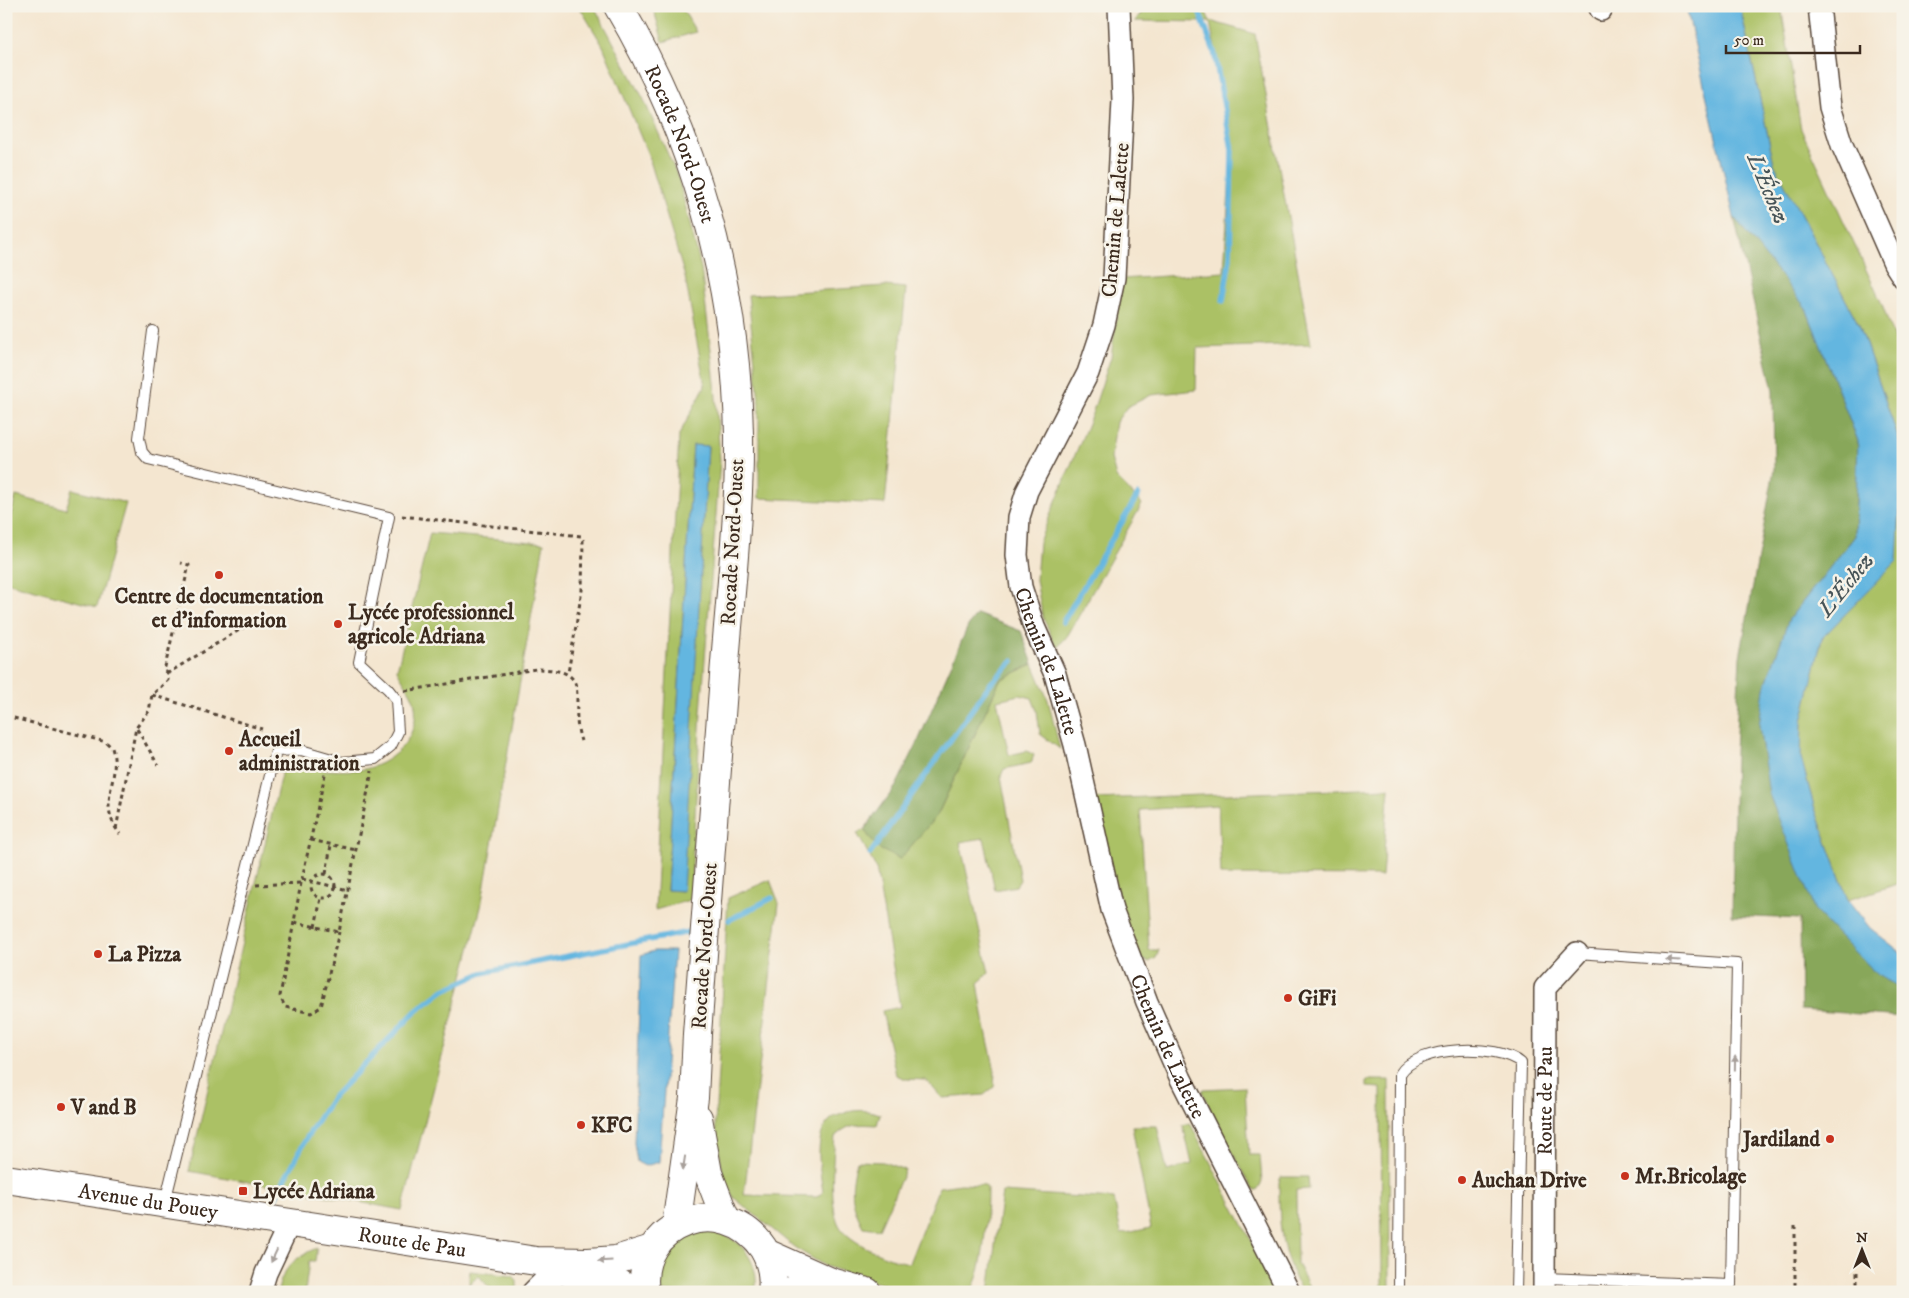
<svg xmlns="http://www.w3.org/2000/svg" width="1909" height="1298" font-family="'IM FELL DW Pica',serif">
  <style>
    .green { fill: #abc165; stroke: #737642; fill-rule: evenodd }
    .forest { fill: #88a75a; stroke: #62683c }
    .water { fill: #64b6e0; stroke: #50707f }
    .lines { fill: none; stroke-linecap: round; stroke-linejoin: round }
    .stream { stroke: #64b6e0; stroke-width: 5.5 }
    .lane-casing { stroke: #574639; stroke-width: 12 }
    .street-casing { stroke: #574639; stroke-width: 24 }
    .secondary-casing { stroke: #574639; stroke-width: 30 }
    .primary-casing { stroke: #574639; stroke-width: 30 }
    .path { stroke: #574639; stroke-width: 3; stroke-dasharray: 4 4; stroke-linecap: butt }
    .lane { stroke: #fff; stroke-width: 10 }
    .street { stroke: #fff; stroke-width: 21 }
    .secondary { stroke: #fff; stroke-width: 28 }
    .primary { stroke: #fff; stroke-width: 28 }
    .oneway { fill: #a79f9a }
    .poi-dot { fill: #c8321e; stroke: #f7f3e8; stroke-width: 2 }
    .labels { text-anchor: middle; stroke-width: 5; stroke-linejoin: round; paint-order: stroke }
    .street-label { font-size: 21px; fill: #3b2a1e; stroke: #f7f3e8 }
    .poi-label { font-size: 21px; font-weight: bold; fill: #3b2a1e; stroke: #f7f3e8; text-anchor: start }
    .water-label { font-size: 22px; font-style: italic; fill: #475458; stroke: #f7f3e8 }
  </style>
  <rect width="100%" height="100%" fill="#f7f3e8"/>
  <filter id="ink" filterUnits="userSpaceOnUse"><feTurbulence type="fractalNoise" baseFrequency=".02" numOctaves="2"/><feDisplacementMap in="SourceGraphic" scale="10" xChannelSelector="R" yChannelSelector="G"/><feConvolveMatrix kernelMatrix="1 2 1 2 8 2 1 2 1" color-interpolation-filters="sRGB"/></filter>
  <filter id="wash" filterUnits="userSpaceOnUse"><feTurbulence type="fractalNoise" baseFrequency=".0096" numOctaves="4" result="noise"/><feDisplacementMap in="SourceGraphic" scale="20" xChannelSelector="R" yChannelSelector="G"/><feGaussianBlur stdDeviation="1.12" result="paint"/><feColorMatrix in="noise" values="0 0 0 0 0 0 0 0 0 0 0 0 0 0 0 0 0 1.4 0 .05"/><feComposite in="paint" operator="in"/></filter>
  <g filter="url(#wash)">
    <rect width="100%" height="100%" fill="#f4e6d0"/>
    <g class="green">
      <path d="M 579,6 L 594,6 L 643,98 L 678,177 L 701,268 L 715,383 L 720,461 L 701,712 L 690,900 L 655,910 L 679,435 L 705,386 L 685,277 L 649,157 L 603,46 ZM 693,445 L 708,446 L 682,891 L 667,890 Z"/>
      <path d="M 650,6 L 681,6 L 696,32 L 663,42 L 655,14 Z"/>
      <path d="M 1147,6 L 1203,6 L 1210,21 L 1255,34 L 1311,344 L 1197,348 L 1196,390 L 1151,395 L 1127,407 L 1116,422 L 1111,458 L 1116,477 L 1142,504 L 1068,635 L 1057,648 L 1043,618 L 1036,580 L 1039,542 L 1092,414 L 1111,357 L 1122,279 L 1224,272 L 1232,139 L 1210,22 L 1135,21 Z"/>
      <path d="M 1613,6 L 1678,6 L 1615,13 Z"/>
      <path d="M 1740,6 L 1781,6 L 1801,129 L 1881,302 L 1903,364 L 1903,452 L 1860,327 L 1774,164 Z"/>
      <path d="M 885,286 L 906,288 L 885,504 L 759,498 L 759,401 L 748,295 Z"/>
      <path d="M 1903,481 L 1903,882 L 1848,900 L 1814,806 L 1801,758 L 1802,721 L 1822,638 L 1896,561 Z"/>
      <path d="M 72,489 L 126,503 L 97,607 L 6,582 L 6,534 L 16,496 L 66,509 Z"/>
      <path d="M 430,533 L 544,543 L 481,907 L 402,1210 L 189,1171 L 283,766 C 307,768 333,772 357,770 C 390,768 423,736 414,701 C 411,691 402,680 397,670 Z"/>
      <path d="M 1033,664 L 1048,700 L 1060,749 L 1040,734 L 1037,711 L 1032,698 L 1020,695 L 997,700 L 1009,755 L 1027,751 L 1034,755 L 1031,763 L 1004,769 L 1001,776 L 1020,880 L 1016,886 L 995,890 L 984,838 L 960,842 L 989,973 L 978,983 L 985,1026 L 995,1071 L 994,1087 L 984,1095 L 942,1098 L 926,1080 L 906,1079 L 896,1075 L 882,1011 L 900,1007 L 876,868 L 857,833 L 864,830 L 879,849 L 938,814 L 1000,680 Z"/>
      <path d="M 1389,788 L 1382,876 L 1221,875 L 1218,805 L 1140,810 L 1149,950 L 1159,950 L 1156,958 L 1149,962 L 1140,959 L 1118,904 L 1095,799 Z"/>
      <path d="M 770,880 L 779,903 L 744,1195 L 817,1197 L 823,1192 C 820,1172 813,1136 830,1120 C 834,1116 840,1115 845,1113 C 856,1109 869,1110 880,1114 L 877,1125 C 859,1124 848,1123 835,1137 C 833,1159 829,1205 839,1225 C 848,1243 891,1260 909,1263 L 939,1187 L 961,1184 L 985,1185 L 987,1188 C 987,1208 985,1282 968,1292 L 916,1292 L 878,1283 L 825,1266 L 794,1247 L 733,1197 L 723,1174 L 715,1124 L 728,898 Z"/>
      <path d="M 1367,1080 L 1389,1080 L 1390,1292 L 1382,1292 L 1381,1088 L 1367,1087 Z"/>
      <path d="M 1245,1087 L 1249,1155 L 1260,1155 L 1262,1182 L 1257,1190 L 1253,1190 L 1214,1118 L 1202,1091 L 1204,1089 Z"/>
      <path d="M 1190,1123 L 1278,1292 L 989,1292 L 1002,1192 L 1114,1199 L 1121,1234 L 1151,1228 L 1132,1126 L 1157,1126 L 1167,1171 L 1192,1164 L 1183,1125 Z"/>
      <path d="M 857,1161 L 883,1162 L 905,1170 L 879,1229 L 863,1227 C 850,1202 850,1188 857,1161 Z"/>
      <path d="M 1281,1177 L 1308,1177 L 1309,1189 L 1296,1190 L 1297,1264 L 1312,1292 L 1302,1292 C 1280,1249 1279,1229 1279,1182 Z"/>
      <path d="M 699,1231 C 705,1232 713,1231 719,1233 C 743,1240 761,1266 755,1292 L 657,1292 C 658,1256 663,1243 699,1231 Z"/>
      <path d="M 317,1248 L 315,1261 L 309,1261 L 305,1292 L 278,1291 C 282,1268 297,1256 317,1248 Z"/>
      <path d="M 470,1271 L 513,1276 L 517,1280 L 517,1289 L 513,1292 L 493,1292 L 479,1276 L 469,1284 Z"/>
    </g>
    <g class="forest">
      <path d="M 1746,215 L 1806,308 L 1858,441 L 1855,536 L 1789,619 L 1764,689 L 1877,975 L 1903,989 L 1903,1017 L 1801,1010 L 1800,919 L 1732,916 L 1735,752 L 1740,657 L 1774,470 L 1773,390 L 1734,217 Z"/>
      <path d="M 977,614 L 1021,631 L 1033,664 L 1000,680 L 938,814 L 900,859 L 879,849 L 864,830 L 896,786 L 916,746 L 968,626 Z"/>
    </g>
    <g class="water">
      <path d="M 1686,6 L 1740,6 L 1774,164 L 1860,327 L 1903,452 L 1897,561 L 1822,638 L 1802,721 L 1801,758 L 1814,806 L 1848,900 L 1870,928 L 1903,954 L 1903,989 L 1877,975 L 1815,911 L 1769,794 L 1759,725 L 1764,689 L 1789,619 L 1855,536 L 1858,441 L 1806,308 L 1734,217 Z"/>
      <path d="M 693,445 L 708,446 L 683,891 L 667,890 Z"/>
      <path d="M 654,951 L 674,951 L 659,1162 L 645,1166 L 637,1162 L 634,1143 L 641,955 Z"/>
    </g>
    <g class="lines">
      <g class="stream">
        <path d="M 1197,6 L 1214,51 L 1232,149 L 1230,258 L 1223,301"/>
        <path d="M 1063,622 L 1138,495"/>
        <path d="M 870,854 L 990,684 L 1013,661"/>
        <path d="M 729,920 L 772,898"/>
        <path d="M 274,1200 L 307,1137 L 332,1098 L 416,1011 L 444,990 L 482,973 L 689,932"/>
      </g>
    </g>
  </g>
  <g filter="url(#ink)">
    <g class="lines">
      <g class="lane-casing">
        <g id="lane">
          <path d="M 153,331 L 139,438 L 142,452 L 148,459 L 389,517 L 359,662 L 388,689 L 396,699 L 398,732 L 391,746 L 375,759 L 342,762 L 301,750 L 276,751 L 165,1202"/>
          <path d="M 1544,1278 L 1731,1285 L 1737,964 L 1577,953"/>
          <path d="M 1399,1292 L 1400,1074 C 1417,1045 1498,1043 1521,1063 L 1516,1292"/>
        </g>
      </g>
      <g class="street-casing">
        <g id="street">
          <path id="s1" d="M 1119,6 L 1123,100 L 1114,278 L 1104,325 L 1088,373 L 1027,491 L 1019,517 L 1017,555 L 1021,587 L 1034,627 L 1055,674 L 1075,745 L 1112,910 L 1147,1002 L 1181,1079 L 1289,1292"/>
          <path d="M 1599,6 L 1601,10"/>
          <path d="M 1819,6 L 1830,107 L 1842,145 L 1894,263 L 1903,277"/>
          <path d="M 260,1292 L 266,1273 L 290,1222"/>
          <path d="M 533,1292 L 542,1283 L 566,1272"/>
          <path id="s2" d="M 1544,1292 L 1545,988 L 1577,953"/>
        </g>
      </g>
      <g class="secondary-casing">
        <g id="secondary">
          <path d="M 766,1253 L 831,1282 L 867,1292"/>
          <path d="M 790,1292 L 831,1282"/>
        </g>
      </g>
      <g class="primary-casing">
        <g id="primary">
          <path id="s3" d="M 618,6 C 695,136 736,283 739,434 C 740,515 730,595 724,676 C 715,795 706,915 697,1034 L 694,1098 L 676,1226"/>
          <path d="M 698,1118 L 708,1173 L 726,1220"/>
          <path id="s4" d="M 6,1179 L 536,1261 L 588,1262 L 616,1260 L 652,1249"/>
          <path d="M 566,1272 L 620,1284 L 633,1292"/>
          <path d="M 645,1292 C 634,1222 724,1191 763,1248 C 771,1261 774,1277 772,1292"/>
        </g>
      </g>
      <g class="path">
        <path d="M 402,516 L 581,536 L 583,540 L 582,590 L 568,673"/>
        <path d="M 168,673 L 164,671 L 189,565 L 181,563"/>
        <path d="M 405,691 L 536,669 C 598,669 567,699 581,741"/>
        <path d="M 152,695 L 262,729"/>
        <path d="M 6,716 L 106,742 L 112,748 C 122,781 95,802 120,834"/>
        <path d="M 137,729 L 158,765"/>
        <path d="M 116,829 L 136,728 L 149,711 L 152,695 L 168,680 L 168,673 L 246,626"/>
        <path d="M 311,840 L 356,850"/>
        <circle cx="323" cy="886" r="12"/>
        <path d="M 326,874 L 331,845"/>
        <path d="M 302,879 L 348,890"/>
        <path d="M 301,883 L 294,922 L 339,932 L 372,771"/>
        <path d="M 256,885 L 301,883 L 326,770"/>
        <path d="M 294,922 L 280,996 L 285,1007 L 311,1013 L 321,1007 L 339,932"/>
        <path d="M 315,927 L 321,898"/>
        <path d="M 1795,1226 L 1795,1292"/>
        <path d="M 1857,1292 L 1857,1269"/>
      </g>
      <use href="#lane" class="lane"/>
      <use href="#street" class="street"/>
      <use href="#secondary" class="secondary"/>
      <use href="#primary" class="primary"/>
    </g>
    <defs><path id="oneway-solid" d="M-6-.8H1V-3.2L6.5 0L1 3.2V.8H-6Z" transform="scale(1.25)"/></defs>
    <g class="oneway">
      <use href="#oneway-solid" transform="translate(1673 960) rotate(-176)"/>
      <use href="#oneway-solid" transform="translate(1735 1063) rotate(-89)"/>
      <use href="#oneway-solid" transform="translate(684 1163) rotate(99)"/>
      <use href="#oneway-solid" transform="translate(274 1256) rotate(115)"/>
      <use href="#oneway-solid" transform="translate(605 1261) rotate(176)"/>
    </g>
  </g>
  <g class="poi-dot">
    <circle cx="219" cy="575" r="5"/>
    <circle cx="338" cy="624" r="5"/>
    <circle cx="229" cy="751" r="5"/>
    <circle cx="98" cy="954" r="5"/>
    <circle cx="1288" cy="998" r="5"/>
    <circle cx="61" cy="1107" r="5"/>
    <circle cx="581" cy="1125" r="5"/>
    <circle cx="1830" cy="1139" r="5"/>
    <circle cx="1625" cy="1176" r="5"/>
    <circle cx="1462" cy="1180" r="5"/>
    <rect x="238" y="1186" width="10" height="10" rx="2.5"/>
  </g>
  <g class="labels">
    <g class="street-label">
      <text dy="7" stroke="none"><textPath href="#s3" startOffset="152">Rocade Nord-Ouest</textPath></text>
      <text transform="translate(1115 220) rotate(-85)" y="7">Chemin de Lalette</text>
      <text transform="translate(732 542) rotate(-87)" y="7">Rocade Nord-Ouest</text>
      <text dy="7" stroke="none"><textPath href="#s1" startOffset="680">Chemin de Lalette</textPath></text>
      <text transform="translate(704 946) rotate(-86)" y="7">Rocade Nord-Ouest</text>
      <text dy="7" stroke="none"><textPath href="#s1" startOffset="1085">Chemin de Lalette</textPath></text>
      <text dy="7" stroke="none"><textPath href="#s2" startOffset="191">Route de Pau</textPath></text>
      <text dy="7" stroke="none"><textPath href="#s4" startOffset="144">Avenue du Pouey</textPath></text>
      <text dy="7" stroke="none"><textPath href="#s4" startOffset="411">Route de Pau</textPath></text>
    </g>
    <g class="poi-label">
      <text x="219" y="603" text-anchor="middle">Centre de documentation<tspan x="219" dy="24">et d’information</tspan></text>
      <text x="348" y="619">Lycée professionnel<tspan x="348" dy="24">agricole Adriana</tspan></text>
      <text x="239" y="746">Accueil<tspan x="239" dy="24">administration</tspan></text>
      <text x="108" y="961">La Pizza</text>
      <text x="1298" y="1005">GiFi</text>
      <text x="71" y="1114">V and B</text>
      <text x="591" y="1132">KFC</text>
      <text x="1820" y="1146" text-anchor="end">Jardiland</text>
      <text x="1635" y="1183">Mr.Bricolage</text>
      <text x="1472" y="1187">Auchan Drive</text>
      <text x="253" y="1198">Lycée Adriana</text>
    </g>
    <g class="water-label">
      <text transform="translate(1769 188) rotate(67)" y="8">L'Échez</text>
      <text transform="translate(1845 584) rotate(-51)" y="8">L'Échez</text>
    </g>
  </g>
  <rect width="1909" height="1298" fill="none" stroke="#f7f3e8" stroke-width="25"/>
  <g transform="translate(1862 1250)" stroke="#f7f3e8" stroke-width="4" paint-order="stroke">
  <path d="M0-4L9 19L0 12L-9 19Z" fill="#3b2a1e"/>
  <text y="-8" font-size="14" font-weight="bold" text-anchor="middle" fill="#3b2a1e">N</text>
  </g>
  <path d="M1726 45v8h134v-8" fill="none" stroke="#3b2a1e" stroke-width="2.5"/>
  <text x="1734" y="45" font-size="15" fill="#3b2a1e" stroke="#f7f3e8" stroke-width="4" paint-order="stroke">50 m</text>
</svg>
